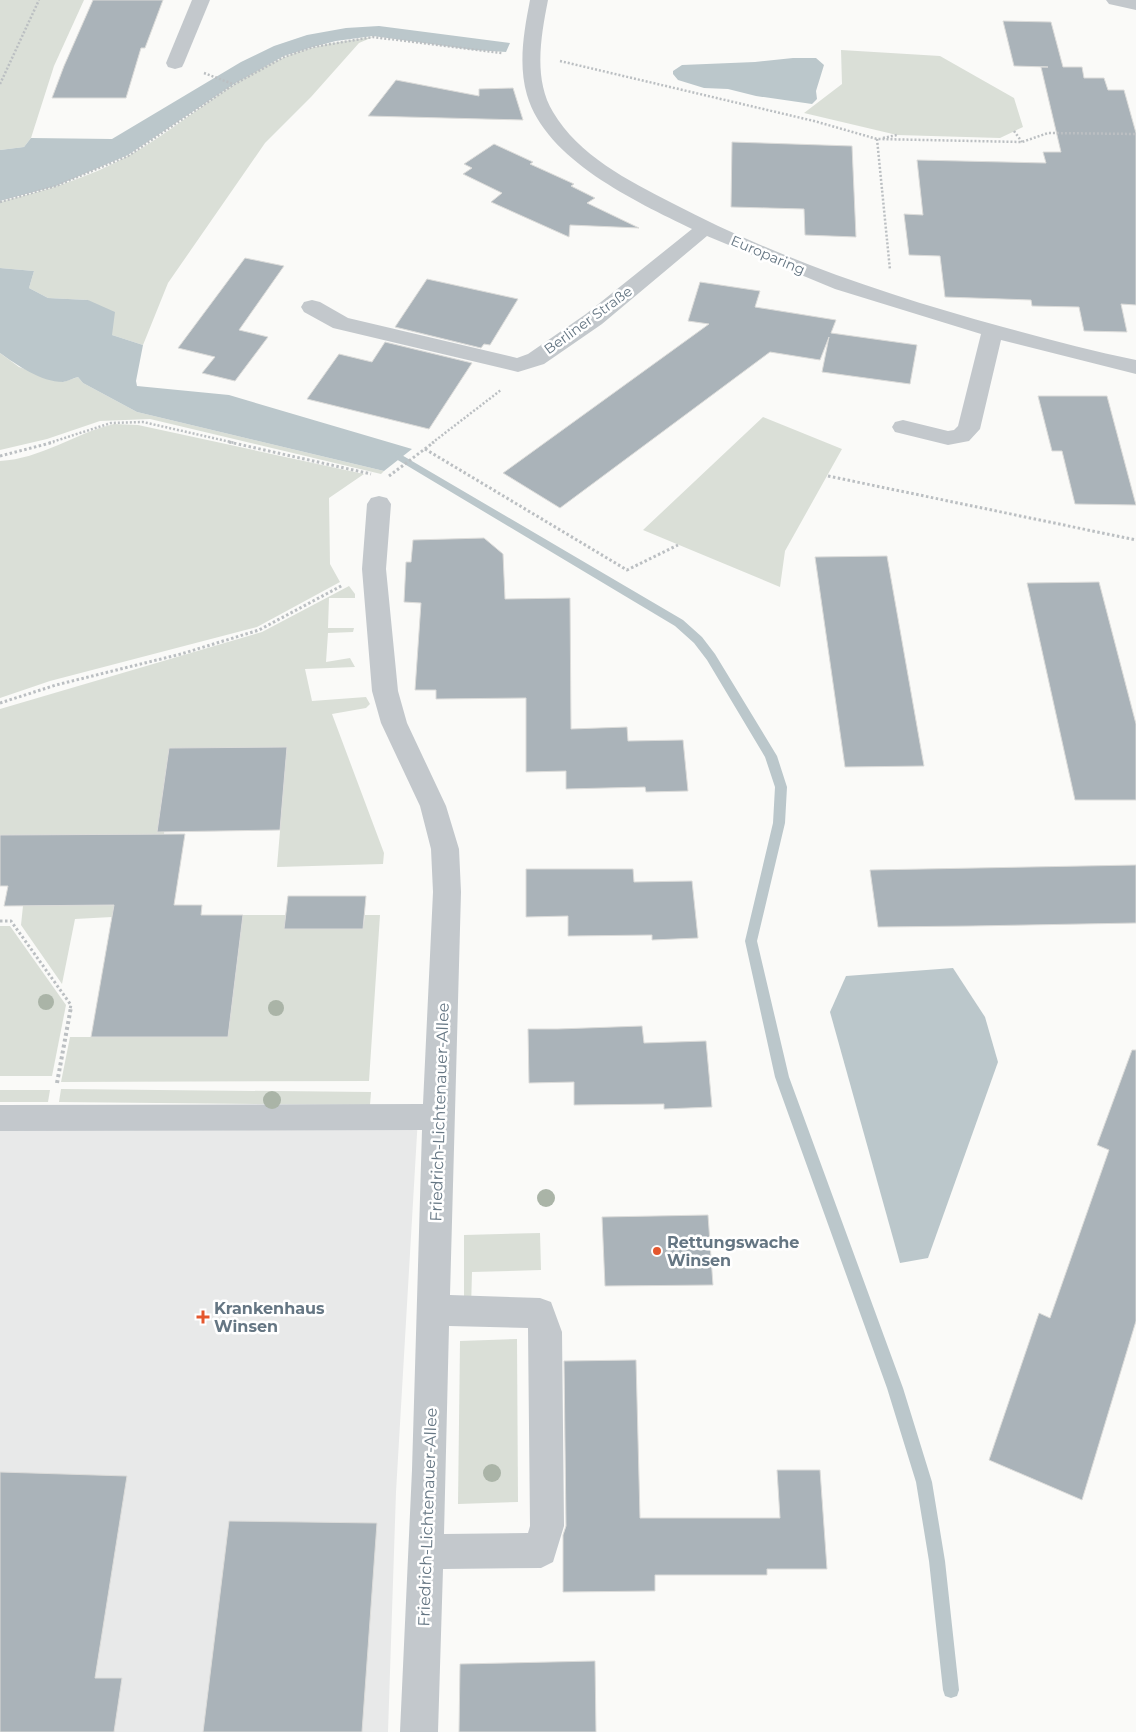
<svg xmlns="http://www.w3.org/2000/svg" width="1136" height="1732" font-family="Montserrat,sans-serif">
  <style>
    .built { fill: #e8e9e9 }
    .green { fill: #dadfd7 }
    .water { fill: #bbc7cb }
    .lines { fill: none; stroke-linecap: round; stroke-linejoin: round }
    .stream { fill: #bbc7cb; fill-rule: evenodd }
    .building { fill: #aab3b9; stroke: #dcdcda }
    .path-far2 { stroke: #bbbfc2; stroke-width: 2.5; stroke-dasharray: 2 2; stroke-linecap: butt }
    .path-far1 { stroke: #bbbfc2; stroke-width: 3; stroke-dasharray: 2.5 2.5; stroke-linecap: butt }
    .path { stroke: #bbbfc2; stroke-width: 4; stroke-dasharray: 3 3; stroke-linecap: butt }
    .minor { fill: #c3c8cc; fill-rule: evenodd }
    .tree { fill: #aab4a7 }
    .poi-dot { fill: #e4572e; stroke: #fff; stroke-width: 2 }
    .labels { text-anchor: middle; stroke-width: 5; stroke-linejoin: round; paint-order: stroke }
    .far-street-label { font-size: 14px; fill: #657683; stroke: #fff }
    .street-label { font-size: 16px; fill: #657683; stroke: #fff }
    .poi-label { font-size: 16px; font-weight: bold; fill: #657683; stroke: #fff; text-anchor: start }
  </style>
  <rect width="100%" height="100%" fill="#fafaf8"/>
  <path class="built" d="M 418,1117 L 396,1492 L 388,1732 L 0,1732 L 0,1118 Z"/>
  <g class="green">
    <path d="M 0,0 L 84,0 L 54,66 L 31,138 L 24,147 L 0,150 Z"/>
    <path d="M 373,37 L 359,43 L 311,97 L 265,143 L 168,283 L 143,345 L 112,335 L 88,300 L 48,298 L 29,288 L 34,271 L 0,268 L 0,202 C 44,191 88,178 128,156 C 182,126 227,81 285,57 C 313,45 343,41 373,37 Z"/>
    <path d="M 841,50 L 940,56 L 1014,98 L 1023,127 L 1000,138 L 897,135 L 804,113 L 842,84 Z"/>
    <path d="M 0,353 L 19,367 L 63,382 L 78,377 L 83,383 L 137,412 L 384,471 L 381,474 L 150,419 L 100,421 L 47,439 L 0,450 Z"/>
    <path d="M 763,417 L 842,449 L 785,551 L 780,587 L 643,530 Z"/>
    <path d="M 114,424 L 138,425 L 364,474 L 329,498 L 330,564 L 340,582 L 257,627 L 50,681 L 0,698 L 0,461 C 41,459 75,433 114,424 Z"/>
    <path d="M 349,586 L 355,594 L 355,598 L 329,598 L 328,628 L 354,628 L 353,632 L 328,633 L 326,662 L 350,658 L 355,667 L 305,669 L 312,701 L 366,697 L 370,704 L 366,708 L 332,714 L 384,853 L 383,864 L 277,867 L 287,747 L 169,749 L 164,834 L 0,835 L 0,709 L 262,632 Z"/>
    <path d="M 135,905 L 112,917 L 75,919 L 62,984 L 21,925 L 23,906 Z"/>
    <path d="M 243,915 L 285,915 L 285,929 L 363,929 L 365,915 L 380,915 L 369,1081 L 61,1082 L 70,1037 L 228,1037 Z"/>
    <path d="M 0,926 L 10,926 L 66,1005 L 52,1076 L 0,1076 Z"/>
    <path d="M 61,1089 L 371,1092 L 370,1105 L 59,1102 Z"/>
    <path d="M 0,1090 L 50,1090 L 48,1102 L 0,1102 Z"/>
    <path d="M 540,1233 L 541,1270 L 472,1272 L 471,1309 L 464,1309 L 464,1235 Z"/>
    <path d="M 517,1339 L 518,1502 L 458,1504 L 460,1341 Z"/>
  </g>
  <g class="water">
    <path d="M 379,26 L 510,43 L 506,52 L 474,50 L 373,36 L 336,41 L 313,47 L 284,56 L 234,84 L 128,155 L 56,186 L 0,201 L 0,150 L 24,147 L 31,138 L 112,139 L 241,62 L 274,46 L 307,35 L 346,28 Z"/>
    <path d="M 793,58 L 816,58 L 824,65 L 816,91 L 817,99 L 812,104 L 756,96 L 728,89 L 704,88 L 678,80 L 673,74 L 673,71 L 682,65 L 755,62 Z"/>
    <path d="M 0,268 L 34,271 L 29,288 L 48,298 L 88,300 L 115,312 L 112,335 L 143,345 L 136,381 L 137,386 L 229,395 L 412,449 L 384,471 L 137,412 L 83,383 L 78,377 C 74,378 68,381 63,382 C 41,382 17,365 0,353 Z"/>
    <path d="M 953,968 L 985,1017 L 998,1062 L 928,1258 L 900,1263 L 830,1012 L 846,976 Z"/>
  </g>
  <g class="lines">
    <path class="stream" d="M 400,454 L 683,620 L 702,637 L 715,654 L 777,756 L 787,787 L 785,823 L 757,941 L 789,1077 L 903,1388 L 932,1482 L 945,1561 L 959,1690 L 957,1696 L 951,1698 L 945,1696 L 943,1690 L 929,1561 L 916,1482 L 887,1388 L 775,1077 L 745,941 L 773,823 L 775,787 L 765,757 L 707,660 L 694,643 L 675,626 L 396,459 L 395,457 L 396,455 Z"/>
  </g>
  <g class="building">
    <path d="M 93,0 L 163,0 L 145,48 L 141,48 L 126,98 L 52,98 L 64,66 Z"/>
    <path d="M 1003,21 L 1051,22 L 1063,67 L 1082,67 L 1084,78 L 1104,78 L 1108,90 L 1124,90 L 1136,133 L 1136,305 L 1121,304 L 1127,332 L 1084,331 L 1079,307 L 1032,306 L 1031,300 L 945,297 L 940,256 L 909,255 L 904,214 L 923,215 L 917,160 L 1046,163 L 1043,152 L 1061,152 L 1041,67 L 1048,67 L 1014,66 Z"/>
    <path d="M 396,80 L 479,96 L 479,89 L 513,88 L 523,120 L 368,116 Z"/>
    <path d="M 732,142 L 852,146 L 856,237 L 805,235 L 804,209 L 731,207 Z"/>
    <path d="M 494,144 L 533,162 L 530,164 L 574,184 L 571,186 L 595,198 L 587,203 L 639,228 L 570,225 L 569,237 L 491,202 L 502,193 L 463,174 L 472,168 L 464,164 Z"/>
    <path d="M 245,258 L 284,266 L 239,330 L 268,337 L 235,381 L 202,373 L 215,357 L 178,348 Z"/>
    <path d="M 427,279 L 518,299 L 490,345 L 484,344 L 481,348 L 395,327 Z"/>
    <path d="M 700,282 L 760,291 L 755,307 L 836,320 L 831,333 L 917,345 L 910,384 L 822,372 L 829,337 L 820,360 L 770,352 L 560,508 L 503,473 L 709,324 L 688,321 Z"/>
    <path d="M 385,342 L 472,363 L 429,429 L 307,399 L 339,354 L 372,362 Z"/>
    <path d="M 1038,396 L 1107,396 L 1136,505 L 1075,504 L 1062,451 L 1052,451 Z"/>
    <path d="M 484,538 L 503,554 L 505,599 L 570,598 L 571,729 L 627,727 L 628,741 L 683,740 L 688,791 L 646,792 L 645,787 L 566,789 L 566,771 L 526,772 L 526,698 L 436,699 L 436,690 L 415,690 L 421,603 L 404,602 L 406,562 L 411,562 L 413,540 Z"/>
    <path d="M 887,556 L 924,766 L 845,767 L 815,557 Z"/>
    <path d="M 1099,582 L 1136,724 L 1136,800 L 1075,800 L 1027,583 Z"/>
    <path d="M 287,747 L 280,830 L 157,832 L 169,748 Z"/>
    <path d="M 185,834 L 174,905 L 202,905 L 201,915 L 243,915 L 228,1037 L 91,1037 L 114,905 L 4,906 L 8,886 L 0,886 L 0,835 Z"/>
    <path d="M 1136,865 L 1136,923 L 972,926 L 878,927 L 870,870 Z"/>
    <path d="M 526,869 L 633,869 L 634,882 L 692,881 L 698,938 L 652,940 L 652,935 L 568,936 L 568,916 L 526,917 Z"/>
    <path d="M 288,896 L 366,896 L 363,929 L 284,929 Z"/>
    <path d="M 642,1026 L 644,1043 L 706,1041 L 712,1107 L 664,1109 L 664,1104 L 574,1105 L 574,1082 L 529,1083 L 528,1029 L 558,1029 Z"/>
    <path d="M 1132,1050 L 1136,1050 L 1136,1321 L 1082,1500 L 989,1460 L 1039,1313 L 1050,1318 L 1109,1150 L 1097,1145 Z"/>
    <path d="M 708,1215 L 713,1285 L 605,1286 L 602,1217 Z"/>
    <path d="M 636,1360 L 640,1518 L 780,1518 L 777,1470 L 820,1470 L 827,1569 L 767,1569 L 767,1575 L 655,1575 L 655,1591 L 563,1592 L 563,1535 L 566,1526 L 564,1361 Z"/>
    <path d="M 0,1472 L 127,1476 L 95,1678 L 122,1678 L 114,1732 L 0,1732 Z"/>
    <path d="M 229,1521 L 377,1523 L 362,1732 L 203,1732 Z"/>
    <path d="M 595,1661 L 596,1732 L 459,1732 L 460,1664 Z"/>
  </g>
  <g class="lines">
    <g class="path-far2">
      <path d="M 560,61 L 814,121 L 877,139 L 1022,142 L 1048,133 L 1136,134"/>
      <path d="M 204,73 L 233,84"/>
      <path d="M 0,84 L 39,0"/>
      <path d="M 1014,131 L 1022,142"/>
      <path d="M 883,138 L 897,135"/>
      <path d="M 877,139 L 890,270"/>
      <path d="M 0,202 L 56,186 L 128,156 L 233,85 L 284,57 L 313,47 L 373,37 L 502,53"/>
      <path d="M 49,443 L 111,423 L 143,422 L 235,443"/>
      <path d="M 432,443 L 501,390"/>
    </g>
    <g class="path-far1">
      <path d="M 229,442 L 371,474"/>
      <path d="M 425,449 L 627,570 L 678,545"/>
      <path d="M 0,456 L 54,442"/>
      <path d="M 389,476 L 434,442"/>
      <path d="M 828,476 L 1136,540"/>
      <path d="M 0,703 L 56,685 L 181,654 L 259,630 L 343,585"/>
      <path d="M 0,921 L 11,921 L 71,1005 L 70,1009"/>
    </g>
    <path class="path" d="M 57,1083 L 71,1007"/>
    <g class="minor">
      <path d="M 192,0 L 210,0 L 184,63 L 182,67 L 175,69 L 168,67 L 166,63 Z"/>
      <path d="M 530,0 L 548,0 C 541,36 533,79 553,112 C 578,155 629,181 672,203 C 777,258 889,296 1003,327 C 1047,339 1091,351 1136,360 L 1136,374 L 1001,340 L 980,429 L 969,441 L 948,445 L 895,432 L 892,427 L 895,422 L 903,420 L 948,431 L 954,430 L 958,426 L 981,334 L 835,289 L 707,236 L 602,324 L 544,364 L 518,372 L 333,328 L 304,312 L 301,307 L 304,302 L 312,300 L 320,302 L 348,318 L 517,358 L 528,354 L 586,314 L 692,229 C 635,201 546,160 527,95 C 518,64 524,31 530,0 Z"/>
      <path d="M 1106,0 L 1136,0 L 1136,10 L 1109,4 Z"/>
      <path d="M 379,496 L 387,498 L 391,504 L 386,569 L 398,691 L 407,723 L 446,806 L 459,849 L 461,892 L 450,1295 L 540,1298 L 551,1302 L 562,1332 L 564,1526 L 553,1562 L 541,1568 L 443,1569 L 438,1732 L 400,1732 L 412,1470 L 422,1130 L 0,1131 L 0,1105 L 423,1104 L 433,892 L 431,849 L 420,806 L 381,723 L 372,691 L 362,569 L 367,504 L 371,498 ZM 449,1326 L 528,1328 L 530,1526 L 528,1533 L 444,1534 Z"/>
    </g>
  </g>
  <g class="tree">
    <circle cx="46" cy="1002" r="8"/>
    <circle cx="276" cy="1008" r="8"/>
    <circle cx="272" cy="1100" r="9"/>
    <circle cx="546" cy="1198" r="9"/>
    <circle cx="492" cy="1473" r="9"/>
  </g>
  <g class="poi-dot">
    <circle cx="657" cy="1251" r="5"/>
    <path d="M200.5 1309.5h5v5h5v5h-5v5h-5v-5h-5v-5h5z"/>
  </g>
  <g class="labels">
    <g class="far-street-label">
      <text transform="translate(768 255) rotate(23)" y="5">Europaring</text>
      <text transform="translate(588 320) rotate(-36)" y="5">Berliner Straße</text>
    </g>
    <g class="street-label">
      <text transform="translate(439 1112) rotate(-88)" y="6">Friedrich-Lichtenauer-Allee</text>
      <text transform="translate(427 1517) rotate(-88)" y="6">Friedrich-Lichtenauer-Allee</text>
    </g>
    <g class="poi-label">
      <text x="667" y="1248">Rettungswache<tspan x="667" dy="18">Winsen</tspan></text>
      <text x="214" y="1314">Krankenhaus<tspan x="214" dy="18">Winsen</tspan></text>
    </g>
  </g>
</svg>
